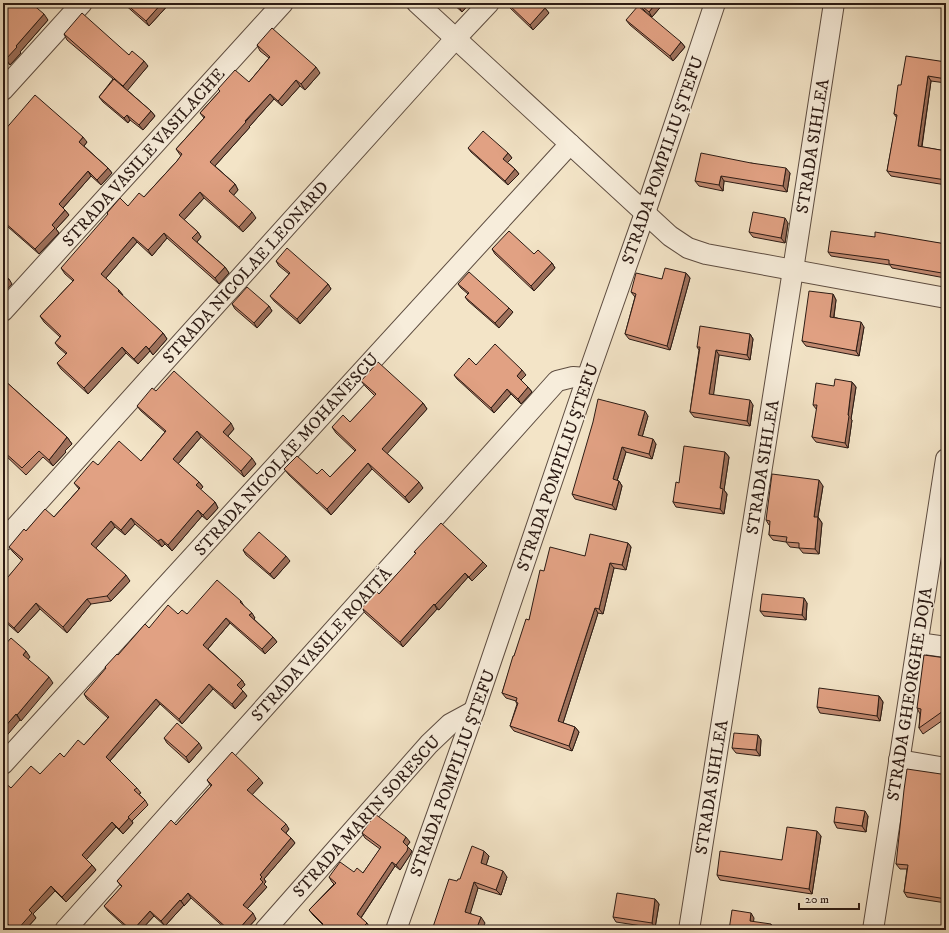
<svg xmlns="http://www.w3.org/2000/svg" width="949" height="933" font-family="'IM FELL DW Pica',serif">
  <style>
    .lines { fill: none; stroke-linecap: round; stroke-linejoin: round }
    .minor-casing { stroke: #5e4d41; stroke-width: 22 }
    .minor { stroke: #f7eddb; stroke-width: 20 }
    .wall { fill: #c28a71; stroke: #2c1b14 }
    .shaded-wall { fill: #9e715c; stroke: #2c1b14 }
    .building { fill: #e1a183; stroke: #2c1b14 }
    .labels { text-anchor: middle; stroke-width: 3; stroke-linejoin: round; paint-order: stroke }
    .street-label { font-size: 17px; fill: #2c1b14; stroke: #f7eddb }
  </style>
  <rect width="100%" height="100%" fill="#f3e4c7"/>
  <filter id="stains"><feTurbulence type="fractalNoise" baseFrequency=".005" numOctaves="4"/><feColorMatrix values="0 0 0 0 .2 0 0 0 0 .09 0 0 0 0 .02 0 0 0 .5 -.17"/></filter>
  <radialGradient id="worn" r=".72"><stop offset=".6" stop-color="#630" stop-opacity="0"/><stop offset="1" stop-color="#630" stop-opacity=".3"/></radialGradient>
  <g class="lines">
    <g class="minor-casing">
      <g id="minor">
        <path d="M 417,3 L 670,236 L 688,248 L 706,254 L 946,298"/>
        <path d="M 3,90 L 82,3"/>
        <path d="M 3,311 L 283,3"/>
        <path d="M 3,541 L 456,38 L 489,3"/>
        <path d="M 918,643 L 946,647"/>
        <path d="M 899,760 L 946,768"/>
        <path d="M 3,764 L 570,144"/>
        <path d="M 65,930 L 557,381 L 573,377 L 587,378"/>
        <path d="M 265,930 L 429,744 L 450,724 L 474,711"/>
        <path d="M 396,930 L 474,711 L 587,378 L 645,213 L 715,3"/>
        <path d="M 689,930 L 793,270 L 834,3"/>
        <path d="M 873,930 L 946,459"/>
      </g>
    </g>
    <use href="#minor" class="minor"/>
  </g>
  <g class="wall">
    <path d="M 3,3 L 48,20 L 20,52 L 21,53 L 10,65 L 3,59 Z"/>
    <path d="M 123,3 L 170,3 L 149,26 Z"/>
    <path d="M 452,3 L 470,3 L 462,12 Z"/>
    <path d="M 506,3 L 545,8 L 549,13 L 533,30 L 508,6 Z"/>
    <path d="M 636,3 L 664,3 L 652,17 Z"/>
    <path d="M 626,20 L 681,42 L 685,47 L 673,61 L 630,25 Z"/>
    <path d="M 64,34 L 129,55 L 148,66 L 127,90 L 151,111 L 155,116 L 143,130 L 130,120 L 128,123 L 103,102 L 99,97 L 113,79 L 67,40 Z"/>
    <path d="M 257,45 L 320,73 L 305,90 L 300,86 L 282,106 L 274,99 L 249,127 L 250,127 L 215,166 L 235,184 L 238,190 L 233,196 L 256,218 L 243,232 L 204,198 L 184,220 L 198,232 L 201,237 L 197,242 L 225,267 L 229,273 L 219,284 L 167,238 L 152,256 L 137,242 L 106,278 L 123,295 L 122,296 L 163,333 L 167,339 L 153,355 L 150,351 L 138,364 L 126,353 L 88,394 L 61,369 L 57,363 L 66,354 L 59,348 L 55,343 L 60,337 L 44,322 L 40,316 L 73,281 L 65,274 L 61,268 L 128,206 L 144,197 L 177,161 L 181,156 L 176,149 L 204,118 L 200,113 L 220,91 L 218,89 L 249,82 L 269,58 L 260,51 Z"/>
    <path d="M 946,62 L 946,83 L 931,81 L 922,147 L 946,151 L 946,185 L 891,176 L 887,171 L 897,118 L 894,114 L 901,85 Z"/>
    <path d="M 3,132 L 87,142 L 84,146 L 108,168 L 112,173 L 101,185 L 91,176 L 63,208 L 69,215 L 56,229 L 59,233 L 39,254 L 8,227 L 3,232 Z"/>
    <path d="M 468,148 L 508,153 L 512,158 L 507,162 L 515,169 L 519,174 L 508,185 L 471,152 Z"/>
    <path d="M 751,163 L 790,173 L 787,192 L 724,181 L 723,191 L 699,186 L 695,181 Z"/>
    <path d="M 788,223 L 785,243 L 753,237 L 749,232 Z"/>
    <path d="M 875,237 L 946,244 L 945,278 L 892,268 L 890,265 L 831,256 L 828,252 Z"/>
    <path d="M 492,249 L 534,254 L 552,263 L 555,268 L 534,291 L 495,254 Z"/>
    <path d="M 276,261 L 328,284 L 331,289 L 300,324 L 274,301 L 270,296 L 289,274 L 279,266 Z"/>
    <path d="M 686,273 L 690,278 L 670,350 L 629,339 L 625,334 L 635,297 L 631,292 L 662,279 Z"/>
    <path d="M 458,284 L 513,312 L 499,328 L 468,301 L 465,297 L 468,294 L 461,288 Z"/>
    <path d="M 833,294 L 836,300 L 834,317 L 864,327 L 859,356 L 806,346 L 802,341 Z"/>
    <path d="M 232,304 L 269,306 L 272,311 L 257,328 L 235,309 Z"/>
    <path d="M 750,334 L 753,339 L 750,360 L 719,355 L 713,395 L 753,405 L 750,426 L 694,417 L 690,412 L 699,350 L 697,347 Z"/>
    <path d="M 476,365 L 526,375 L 521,380 L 528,387 L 532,392 L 521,404 L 511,394 L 494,413 L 457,379 L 454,375 Z"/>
    <path d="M 3,379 L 67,437 L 72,444 L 65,451 L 66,452 L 53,466 L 43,457 L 26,475 L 3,453 Z"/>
    <path d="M 361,381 L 423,403 L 427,409 L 387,453 L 423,488 L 409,503 L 372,469 L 331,515 L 289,475 L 284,469 L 317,474 L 330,477 L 355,451 L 336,433 L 332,427 L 350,422 L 375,396 L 366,387 Z"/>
    <path d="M 852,382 L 856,387 L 851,419 L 852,420 L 848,448 L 816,442 L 812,437 L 817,410 L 813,405 L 834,386 Z"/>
    <path d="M 156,391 L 234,429 L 228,436 L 256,464 L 244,477 L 201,437 L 178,464 L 199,482 L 203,487 L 200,490 L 215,502 L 218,508 L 207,520 L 202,516 L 172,551 L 165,544 L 162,547 L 135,524 L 125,535 L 115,527 L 96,548 L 130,581 L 111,601 L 91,604 L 67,633 L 40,609 L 18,633 L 3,620 L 3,583 L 22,561 L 13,552 L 9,547 L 26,531 L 54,517 L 79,489 L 74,483 L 98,465 L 141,461 L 165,432 L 141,411 L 137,406 Z"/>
    <path d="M 648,416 L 642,437 L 656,444 L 652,459 L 626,452 L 617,481 L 619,481 L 622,486 L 616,510 L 575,499 L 572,494 Z"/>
    <path d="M 725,452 L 729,457 L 724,490 L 727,494 L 724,514 L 676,507 L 673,502 L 679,483 Z"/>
    <path d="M 823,486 L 818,517 L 822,523 L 819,554 L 803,553 L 799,548 L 790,547 L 786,542 L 773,540 L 769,535 L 770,525 L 769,525 L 766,520 Z"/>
    <path d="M 628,543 L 631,547 L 626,570 L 614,568 L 603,614 L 598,613 L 563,723 L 575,727 L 579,732 L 572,751 L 514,731 L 510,726 L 517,704 L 516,702 L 516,701 L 506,698 L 502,693 L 514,656 L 529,620 L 544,571 L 585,556 Z"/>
    <path d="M 243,550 L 290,561 L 274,579 L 246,555 Z"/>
    <path d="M 414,552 L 487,566 L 472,581 L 468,577 L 439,610 L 437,609 L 403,647 L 365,613 L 362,608 L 379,594 L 416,554 Z"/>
    <path d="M 241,601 L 244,606 L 255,618 L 254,619 L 273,637 L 277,642 L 265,654 L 230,623 L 208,649 L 242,680 L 245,685 L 241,689 L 247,696 L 235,709 L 213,689 L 182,724 L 160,704 L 110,761 L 137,788 L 141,793 L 139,794 L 145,800 L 148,805 L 132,821 L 133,823 L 123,834 L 116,827 L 86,859 L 92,865 L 96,870 L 66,902 L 55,891 L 33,914 L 36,918 L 25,930 L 12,930 L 3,921 L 3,783 L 11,788 L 40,774 L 64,757 L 84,745 L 108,718 L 87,699 L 84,694 L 106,669 L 105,667 L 149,628 L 178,614 L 187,614 Z"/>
    <path d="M 807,603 L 806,620 L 764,616 L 760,611 Z"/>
    <path d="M 946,658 L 946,718 L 923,734 L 919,728 L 920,714 L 917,708 Z"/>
    <path d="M 879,696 L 883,702 L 880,721 L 820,713 L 817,707 Z"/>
    <path d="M 758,735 L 761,740 L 760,756 L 736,753 L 732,748 Z"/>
    <path d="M 164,738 L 202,748 L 189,763 L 167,743 Z"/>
    <path d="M 941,774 L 946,774 L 946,903 L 907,897 L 904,892 L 907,869 L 900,869 L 896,864 Z"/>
    <path d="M 207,780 L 263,783 L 252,794 L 289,829 L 286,833 L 291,838 L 295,843 L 264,879 L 266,882 L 264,884 L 267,887 L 247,909 L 256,919 L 246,930 L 227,930 L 191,898 L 184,906 L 184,905 L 165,926 L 154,916 L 141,930 L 129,930 L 108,911 L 104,906 L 122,887 L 117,881 L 176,825 L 211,786 Z"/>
    <path d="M 868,816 L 866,832 L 837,828 L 834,822 Z"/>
    <path d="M 362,833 L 410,842 L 407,846 L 412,851 L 410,855 L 400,870 L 395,866 L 361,918 L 367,923 L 370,928 L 368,930 L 318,930 L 323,925 L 313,915 L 309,910 L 334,884 L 332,882 L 329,877 L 363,873 L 380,849 L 365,838 Z"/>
    <path d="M 821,836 L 812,894 L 720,880 L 717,875 L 782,860 Z"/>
    <path d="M 489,856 L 486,865 L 507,877 L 501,895 L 478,888 L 470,913 L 485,923 L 432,930 L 460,879 Z"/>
    <path d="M 655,899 L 659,904 L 655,928 L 616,922 L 613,917 Z"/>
  </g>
  <g class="shaded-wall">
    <path d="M 162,3 L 170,3 L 149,26 L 146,21 Z"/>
    <path d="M 462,3 L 470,3 L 462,12 L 459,7 Z"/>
    <path d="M 656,3 L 664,3 L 652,17 L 649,12 Z"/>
    <path d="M 545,8 L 549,13 L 533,30 L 530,25 Z"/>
    <path d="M 44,14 L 48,20 L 20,52 L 21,53 L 10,65 L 6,59 L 16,46 Z"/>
    <path d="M 681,42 L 685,47 L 673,61 L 670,56 Z"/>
    <path d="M 144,61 L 148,66 L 127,91 L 123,86 Z"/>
    <path d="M 316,67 L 320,73 L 305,90 L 301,84 Z"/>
    <path d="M 928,76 L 931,81 L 921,151 L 918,146 Z"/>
    <path d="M 296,80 L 300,86 L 282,106 L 278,101 Z"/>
    <path d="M 270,94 L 274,99 L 249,127 L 250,127 L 213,168 L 210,162 Z"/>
    <path d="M 151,111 L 155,116 L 143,130 L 139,125 Z"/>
    <path d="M 127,115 L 130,120 L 128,123 L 124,118 Z"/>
    <path d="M 83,137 L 87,142 L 83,147 L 79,142 Z"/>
    <path d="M 508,153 L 512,158 L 507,163 L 503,159 Z"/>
    <path d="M 108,168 L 112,173 L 101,185 L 97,180 Z"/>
    <path d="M 786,168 L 790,173 L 787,192 L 783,186 Z"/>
    <path d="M 515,169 L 519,174 L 508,185 L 505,181 Z"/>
    <path d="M 88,171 L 91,176 L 62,209 L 59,204 Z"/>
    <path d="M 721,176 L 724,181 L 723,191 L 719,185 Z"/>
    <path d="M 235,184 L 238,190 L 232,197 L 229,191 Z"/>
    <path d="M 200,192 L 204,198 L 183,221 L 179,215 Z"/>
    <path d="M 65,210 L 69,215 L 56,229 L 59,233 L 39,254 L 35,249 L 52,225 Z"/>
    <path d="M 252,212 L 256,218 L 243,232 L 239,227 Z"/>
    <path d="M 785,218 L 788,223 L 785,243 L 781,238 Z"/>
    <path d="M 4,222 L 8,227 L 3,232 L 3,223 Z"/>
    <path d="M 198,232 L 201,237 L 196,243 L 192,238 Z"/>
    <path d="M 164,233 L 167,238 L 152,256 L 148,250 Z"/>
    <path d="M 133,237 L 137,242 L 105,279 L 101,274 Z"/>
    <path d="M 946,245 L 946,271 L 945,278 L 942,273 Z"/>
    <path d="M 552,263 L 555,268 L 534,291 L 531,286 Z"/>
    <path d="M 225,267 L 229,273 L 219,284 L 215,278 Z"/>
    <path d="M 686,273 L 690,278 L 670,350 L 667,346 Z"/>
    <path d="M 9,279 L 12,284 L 3,294 L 3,285 Z"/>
    <path d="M 328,284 L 331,289 L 300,324 L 297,319 Z"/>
    <path d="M 119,290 L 123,295 L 121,297 L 118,291 Z"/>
    <path d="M 833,294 L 836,300 L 833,322 L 830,317 Z"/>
    <path d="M 269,306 L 272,311 L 257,328 L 254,323 Z"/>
    <path d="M 509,308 L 513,312 L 499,328 L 495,323 Z"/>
    <path d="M 861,322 L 864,327 L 859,356 L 856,351 Z"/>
    <path d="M 163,333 L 167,339 L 153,355 L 149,349 Z"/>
    <path d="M 750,334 L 753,339 L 750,360 L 747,355 Z"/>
    <path d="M 146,346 L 150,351 L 138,364 L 134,359 Z"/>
    <path d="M 122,347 L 126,353 L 88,394 L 84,388 Z"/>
    <path d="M 716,350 L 719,355 L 713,399 L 709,394 Z"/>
    <path d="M 522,370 L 526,375 L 520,381 L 517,376 Z"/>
    <path d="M 852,382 L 856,387 L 851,419 L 852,420 L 848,448 L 845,443 Z"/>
    <path d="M 528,387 L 532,392 L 521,404 L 518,399 Z"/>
    <path d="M 507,389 L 511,394 L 494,413 L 491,408 Z"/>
    <path d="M 750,400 L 753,405 L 750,426 L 747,421 Z"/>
    <path d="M 423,403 L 427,409 L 386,455 L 382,449 Z"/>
    <path d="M 645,411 L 648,416 L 641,441 L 638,435 Z"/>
    <path d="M 231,423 L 234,429 L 227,437 L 223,432 Z"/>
    <path d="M 197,431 L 201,437 L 177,465 L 173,459 Z"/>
    <path d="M 67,437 L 72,444 L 65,451 L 66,452 L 53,466 L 49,460 L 61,445 Z"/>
    <path d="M 653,439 L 656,444 L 652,459 L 649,454 Z"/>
    <path d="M 622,447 L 626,452 L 616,484 L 613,479 Z"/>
    <path d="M 725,452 L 729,457 L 724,490 L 727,494 L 724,514 L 720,509 L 720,488 Z"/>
    <path d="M 252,458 L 256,464 L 244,477 L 241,471 Z"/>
    <path d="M 368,463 L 372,469 L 331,515 L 327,509 Z"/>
    <path d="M 819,480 L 823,486 L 817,522 L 814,517 Z"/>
    <path d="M 619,481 L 622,486 L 616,510 L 612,505 Z"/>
    <path d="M 199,482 L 203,487 L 199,491 L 196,485 Z"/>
    <path d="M 419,482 L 423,488 L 409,503 L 405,497 Z"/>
    <path d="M 215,502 L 218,508 L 207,520 L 203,515 Z"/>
    <path d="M 198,510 L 202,516 L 172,551 L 168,545 Z"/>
    <path d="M 818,517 L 822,523 L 819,554 L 815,549 Z"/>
    <path d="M 131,518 L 135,524 L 125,535 L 121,530 Z"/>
    <path d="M 111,521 L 115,527 L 95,549 L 91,544 Z"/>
    <path d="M 161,539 L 165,544 L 162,547 L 158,541 Z"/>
    <path d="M 628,543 L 631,547 L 626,570 L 622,565 Z"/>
    <path d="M 286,556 L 290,561 L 274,579 L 270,574 Z"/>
    <path d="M 483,562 L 487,566 L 472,581 L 469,577 Z"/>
    <path d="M 610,563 L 614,568 L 603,614 L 599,609 Z"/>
    <path d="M 465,573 L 468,577 L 439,610 L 435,605 Z"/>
    <path d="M 126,575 L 130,581 L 111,601 L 107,596 Z"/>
    <path d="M 804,598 L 807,603 L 806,620 L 802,615 Z"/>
    <path d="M 87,599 L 91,604 L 67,633 L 63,627 Z"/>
    <path d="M 36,603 L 40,609 L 18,633 L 14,628 Z"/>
    <path d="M 434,604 L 437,609 L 403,647 L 400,642 Z"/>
    <path d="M 595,608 L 598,613 L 562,726 L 558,721 Z"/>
    <path d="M 252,613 L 255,618 L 253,620 L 249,615 Z"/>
    <path d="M 226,618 L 230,623 L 207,650 L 203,645 Z"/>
    <path d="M 273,637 L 277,642 L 265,654 L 262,649 Z"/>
    <path d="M 26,651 L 30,657 L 27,661 L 23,655 Z"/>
    <path d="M 49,677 L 53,683 L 21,721 L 17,715 Z"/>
    <path d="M 242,680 L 245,685 L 240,690 L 237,685 Z"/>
    <path d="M 209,684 L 213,689 L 182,724 L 179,719 Z"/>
    <path d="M 243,691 L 247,696 L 235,709 L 232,704 Z"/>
    <path d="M 879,696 L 883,702 L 880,721 L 877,716 Z"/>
    <path d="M 156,699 L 160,704 L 109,762 L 106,757 Z"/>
    <path d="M 16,714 L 20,720 L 3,740 L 3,729 Z"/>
    <path d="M 575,727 L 579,732 L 572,751 L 569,746 Z"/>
    <path d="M 758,735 L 761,740 L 760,756 L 756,750 Z"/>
    <path d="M 199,743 L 202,748 L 189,763 L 186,757 Z"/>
    <path d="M 259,778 L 263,783 L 251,796 L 247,790 Z"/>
    <path d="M 865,811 L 868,816 L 866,832 L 862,826 Z"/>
    <path d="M 129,818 L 133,823 L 123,834 L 119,829 Z"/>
    <path d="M 112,822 L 116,827 L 86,860 L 82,855 Z"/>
    <path d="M 286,824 L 289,829 L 285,834 L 281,829 Z"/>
    <path d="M 817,831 L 821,836 L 812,894 L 809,889 Z"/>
    <path d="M 406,837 L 410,842 L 406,847 L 403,842 Z"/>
    <path d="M 291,838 L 295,843 L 264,879 L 266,882 L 264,884 L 267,887 L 246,910 L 243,905 L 260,879 L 260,875 Z"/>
    <path d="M 408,847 L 412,851 L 410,855 L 400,870 L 396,865 Z"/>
    <path d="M 484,851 L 489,856 L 485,869 L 481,863 Z"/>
    <path d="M 392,862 L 395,866 L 360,919 L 357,914 Z"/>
    <path d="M 92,865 L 96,870 L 66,902 L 62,897 Z"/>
    <path d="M 503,871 L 507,877 L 501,895 L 496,890 Z"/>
    <path d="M 474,882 L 478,888 L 469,918 L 465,912 Z"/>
    <path d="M 51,886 L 55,891 L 33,914 L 36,918 L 25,930 L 17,930 L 29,910 Z"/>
    <path d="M 188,893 L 191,898 L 184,906 L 181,901 Z"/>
    <path d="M 655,899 L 659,904 L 655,928 L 652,923 Z"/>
    <path d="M 180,900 L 184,905 L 165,926 L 161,921 Z"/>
    <path d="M 150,911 L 154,916 L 141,930 L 133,930 Z"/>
    <path d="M 253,913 L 256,919 L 246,930 L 238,930 Z"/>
    <path d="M 751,913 L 754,918 L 753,926 L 750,921 Z"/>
    <path d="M 481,917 L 485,923 L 482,930 L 476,930 Z"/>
    <path d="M 771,924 L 774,929 L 774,930 L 770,930 Z"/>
  </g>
  <g class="building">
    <path d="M 3,3 L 31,3 L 44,14 L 16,46 L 17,47 L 6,59 L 3,57 Z"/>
    <path d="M 125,3 L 162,3 L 146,21 Z"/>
    <path d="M 454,3 L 462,3 L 459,7 Z"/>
    <path d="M 507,3 L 540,3 L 545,8 L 530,25 Z"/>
    <path d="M 638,3 L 656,3 L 649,12 Z"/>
    <path d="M 638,6 L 681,42 L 670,56 L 626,20 Z"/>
    <path d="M 82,13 L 129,55 L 132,51 L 144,61 L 123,86 L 64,34 Z"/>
    <path d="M 272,28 L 316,67 L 301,84 L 296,80 L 278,101 L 270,94 L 245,121 L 246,122 L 210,162 L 235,184 L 229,191 L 252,212 L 239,227 L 200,192 L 179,215 L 198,232 L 192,238 L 225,267 L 215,278 L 164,233 L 148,250 L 133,237 L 101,274 L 119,290 L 118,291 L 163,333 L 149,349 L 146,346 L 134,359 L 122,347 L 84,388 L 57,363 L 67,353 L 55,343 L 61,336 L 40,316 L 74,280 L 61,268 L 108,214 L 107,213 L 120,198 L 128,206 L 139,193 L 144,197 L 177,161 L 182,154 L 176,149 L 205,117 L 200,113 L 220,91 L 218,89 L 235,70 L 249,82 L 270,57 L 257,45 Z"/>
    <path d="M 906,56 L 946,62 L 946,79 L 928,76 L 918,146 L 946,151 L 946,180 L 887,171 L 897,115 L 894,114 L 898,85 L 901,85 Z"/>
    <path d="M 114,79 L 151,111 L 139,125 L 127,115 L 124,118 L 99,97 Z"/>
    <path d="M 35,95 L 83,137 L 79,142 L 108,168 L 97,180 L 88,171 L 59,204 L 65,210 L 52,225 L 55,228 L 35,249 L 4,222 L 3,223 L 3,132 Z"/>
    <path d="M 483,131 L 508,153 L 503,159 L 515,169 L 505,181 L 468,148 Z"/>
    <path d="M 701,153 L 751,163 L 786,168 L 783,186 L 721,176 L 719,185 L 695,181 Z"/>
    <path d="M 753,212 L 785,218 L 781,238 L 749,232 Z"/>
    <path d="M 509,231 L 534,254 L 538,250 L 552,263 L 531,286 L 492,249 Z"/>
    <path d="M 831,231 L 875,237 L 875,232 L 946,244 L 942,273 L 889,264 L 889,260 L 828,252 Z"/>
    <path d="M 287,248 L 328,284 L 297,319 L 270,296 L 290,273 L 276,261 Z"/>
    <path d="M 665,268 L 686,273 L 667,346 L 625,334 L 636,294 L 631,292 L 636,273 L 662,279 Z"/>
    <path d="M 469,272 L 509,308 L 495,323 L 465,297 L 469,293 L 458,284 Z"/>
    <path d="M 3,274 L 9,279 L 3,285 Z"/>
    <path d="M 247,287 L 269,306 L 254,323 L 232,304 Z"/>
    <path d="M 809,291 L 833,294 L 830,317 L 861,322 L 856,351 L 802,341 Z"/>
    <path d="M 700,326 L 750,334 L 747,355 L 716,350 L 709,394 L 750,400 L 747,421 L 690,412 L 700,347 L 697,347 Z"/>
    <path d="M 495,344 L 522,370 L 517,376 L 528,387 L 518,399 L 507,389 L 491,408 L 454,375 L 469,358 L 476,365 Z"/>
    <path d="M 378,362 L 423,403 L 382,449 L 419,482 L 405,497 L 368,463 L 327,509 L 284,469 L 297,456 L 317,474 L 322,469 L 330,477 L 356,450 L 332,427 L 343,415 L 350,422 L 376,394 L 361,381 Z"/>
    <path d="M 174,371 L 231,423 L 223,432 L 252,458 L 241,471 L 197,431 L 173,459 L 199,482 L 196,485 L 215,502 L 203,515 L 198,510 L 168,545 L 161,539 L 158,541 L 131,518 L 121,530 L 111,521 L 91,544 L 126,575 L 107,596 L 87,599 L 63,627 L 36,603 L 14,628 L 3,618 L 3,583 L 23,559 L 9,547 L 24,529 L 26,531 L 45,509 L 54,517 L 80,488 L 74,483 L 93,461 L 98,465 L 119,441 L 141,461 L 166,431 L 137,406 L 152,388 L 156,391 Z"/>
    <path d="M 3,379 L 67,437 L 61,445 L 49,460 L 39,451 L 22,468 L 3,451 Z"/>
    <path d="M 835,379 L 852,382 L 848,415 L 849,416 L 845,443 L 812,437 L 817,405 L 813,405 L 816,383 L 834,386 Z"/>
    <path d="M 598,399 L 645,411 L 638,435 L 653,439 L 649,454 L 622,447 L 613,479 L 619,481 L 612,505 L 572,494 L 593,422 Z"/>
    <path d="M 684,446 L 725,452 L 720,488 L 723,489 L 720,509 L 673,502 L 676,482 L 679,483 Z"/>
    <path d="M 772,474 L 819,480 L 814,517 L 818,517 L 815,549 L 799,548 L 799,543 L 786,542 L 787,537 L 769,535 L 770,521 L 766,520 Z"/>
    <path d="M 441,523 L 483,562 L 469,577 L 465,573 L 435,605 L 434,604 L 400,642 L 362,608 L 376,591 L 379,594 L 416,553 L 414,552 Z"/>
    <path d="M 259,532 L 286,556 L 270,574 L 243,550 Z"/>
    <path d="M 590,534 L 628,543 L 622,565 L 610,563 L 599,609 L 595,608 L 558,721 L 575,727 L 569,746 L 510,726 L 518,703 L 516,702 L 517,698 L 502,693 L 513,656 L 514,656 L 526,619 L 529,620 L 540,570 L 544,571 L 550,547 L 585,556 Z"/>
    <path d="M 217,580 L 241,601 L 240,602 L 252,613 L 249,615 L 273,637 L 262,649 L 226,618 L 203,645 L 242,680 L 237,685 L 243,691 L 232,704 L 209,684 L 179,719 L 156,699 L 106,757 L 137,788 L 134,790 L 145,800 L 128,817 L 129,818 L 119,829 L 112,822 L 82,855 L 92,865 L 62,897 L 51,886 L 29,910 L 32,913 L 17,930 L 14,930 L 3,919 L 3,783 L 4,782 L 11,788 L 31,766 L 40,774 L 60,753 L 64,757 L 78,740 L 84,745 L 109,717 L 84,694 L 106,668 L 105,667 L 117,654 L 118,655 L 145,624 L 149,628 L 168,605 L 178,614 L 182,610 L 187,614 Z"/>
    <path d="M 762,594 L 804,598 L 802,615 L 760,611 Z"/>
    <path d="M 11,638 L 26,651 L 23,655 L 49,677 L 17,715 L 16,714 L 3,729 L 3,647 Z"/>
    <path d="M 924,655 L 946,658 L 946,709 L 919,728 L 921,709 L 917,708 Z"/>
    <path d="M 819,688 L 879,696 L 877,716 L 817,707 Z"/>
    <path d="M 177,723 L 199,743 L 186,757 L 164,738 Z"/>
    <path d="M 734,733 L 758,735 L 756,750 L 732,748 Z"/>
    <path d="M 232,752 L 259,778 L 247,790 L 286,824 L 281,829 L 291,838 L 260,875 L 262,877 L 260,879 L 263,882 L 243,905 L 253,913 L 238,930 L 229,930 L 188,893 L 181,901 L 180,900 L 161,921 L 150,911 L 133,930 L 131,930 L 104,906 L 122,886 L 117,881 L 171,820 L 176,825 L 212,785 L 207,780 Z"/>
    <path d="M 907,769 L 941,774 L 946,774 L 946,899 L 904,892 L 908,865 L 896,864 L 904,790 Z"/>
    <path d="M 836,807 L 865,811 L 862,826 L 834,822 Z"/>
    <path d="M 375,814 L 406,837 L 403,842 L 408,847 L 407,851 L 396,865 L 392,862 L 357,914 L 367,923 L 360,930 L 318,930 L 323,924 L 309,910 L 336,883 L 329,877 L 340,862 L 354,872 L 357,868 L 363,873 L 381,847 L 362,833 Z"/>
    <path d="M 787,827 L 817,831 L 809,889 L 717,875 L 720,851 L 782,860 Z"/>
    <path d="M 472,846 L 484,851 L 481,863 L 503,871 L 496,890 L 474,882 L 465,912 L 481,917 L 476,930 L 432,930 L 449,879 L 457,881 L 458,879 L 460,879 Z"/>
    <path d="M 617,893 L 655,899 L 652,923 L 613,917 Z"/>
    <path d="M 732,910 L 751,913 L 750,921 L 771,924 L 770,930 L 729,930 Z"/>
    <path d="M 6,925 L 10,930 L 3,930 L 3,928 Z"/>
  </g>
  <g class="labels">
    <g class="street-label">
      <text transform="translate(812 146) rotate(-81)" y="6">STRADA SIHLEA</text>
      <text transform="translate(143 157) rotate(-48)" y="6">STRADA VASILE VASILACHE</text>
      <text transform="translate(662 160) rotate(-71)" y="6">STRADA POMPILIU ȘTEFU</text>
      <text transform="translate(245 272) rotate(-48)" y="6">STRADA NICOLAE LEONARD</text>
      <text transform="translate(286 454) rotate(-48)" y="6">STRADA NICOLAE MOHANESCU</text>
      <text transform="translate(557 467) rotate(-71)" y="6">STRADA POMPILIU ȘTEFU</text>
      <text transform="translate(762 467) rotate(-81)" y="6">STRADA SIHLEA</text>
      <text transform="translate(321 644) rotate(-48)" y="6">STRADA VASILE ROAITĂ</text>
      <text transform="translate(909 694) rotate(-81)" y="6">STRADA GHEORGHE DOJA</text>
      <text transform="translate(452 773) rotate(-70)" y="6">STRADA POMPILIU ȘTEFU</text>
      <text transform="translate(711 787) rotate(-81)" y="6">STRADA SIHLEA</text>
      <text transform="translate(366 816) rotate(-48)" y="6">STRADA MARIN SORESCU</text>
    </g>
  </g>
  <rect width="949" height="933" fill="none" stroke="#f3e4c7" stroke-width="16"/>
  <rect x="4" y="4" width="941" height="925" fill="none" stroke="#2c1b14" stroke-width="2"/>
  <rect x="8" y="8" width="933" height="917" fill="none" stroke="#2c1b14"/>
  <path d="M799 903v6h60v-6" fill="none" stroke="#2c1b14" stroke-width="2"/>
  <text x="805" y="903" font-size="12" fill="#2c1b14" stroke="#f7eddb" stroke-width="3" paint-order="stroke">20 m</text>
  <rect width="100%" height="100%" filter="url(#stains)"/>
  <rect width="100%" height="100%" fill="url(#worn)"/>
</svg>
